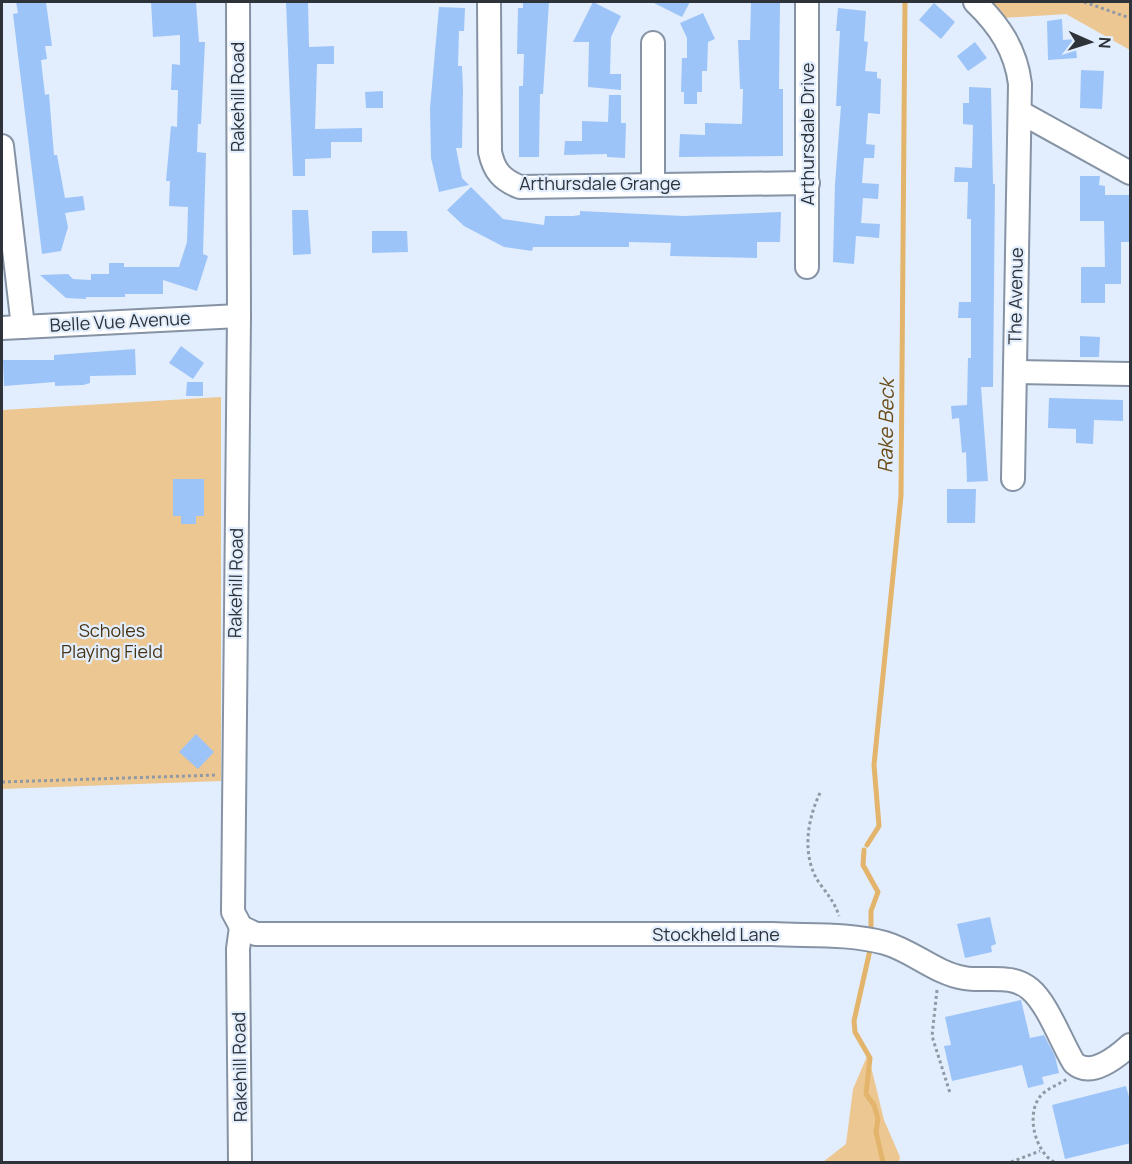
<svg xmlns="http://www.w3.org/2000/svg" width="1132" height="1164" font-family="Manrope,sans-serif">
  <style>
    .green { fill: #edc792 }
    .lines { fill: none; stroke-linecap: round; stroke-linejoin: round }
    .stream { stroke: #e3b46c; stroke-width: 5 }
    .building { fill: #9dc4f8 }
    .minor-casing { stroke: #8693a4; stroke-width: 26 }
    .path { stroke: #9099a4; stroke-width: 3; stroke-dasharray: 3 3; stroke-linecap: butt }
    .minor { stroke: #fff; stroke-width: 22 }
    .labels { text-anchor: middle; stroke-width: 4.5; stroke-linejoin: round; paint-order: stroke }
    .street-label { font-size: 18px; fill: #2e333a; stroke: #e2eefd }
    .park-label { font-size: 18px; fill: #483415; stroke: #e2eefd }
    .water-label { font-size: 20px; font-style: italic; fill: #6b4b15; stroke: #e2eefd }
  </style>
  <rect width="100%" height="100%" fill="#e2eefd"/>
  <g class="green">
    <path d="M 985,2 L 1130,2 L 1130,50 L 1066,14 L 1002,18 Z"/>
    <path d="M 221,397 L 221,781 L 2,789 L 2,410 Z"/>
    <path d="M 868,1054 L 884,1120 L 900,1157 L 899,1162 L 823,1162 L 846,1144 L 853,1089 Z"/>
  </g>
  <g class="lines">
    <g class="stream">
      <path d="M 867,845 L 879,826 L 874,765 L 901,496 L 905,2"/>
      <path d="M 864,850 L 863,865 L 878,892 L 871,911 L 871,927"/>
      <path d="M 870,950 L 854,1021 L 855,1032 L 870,1058 L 866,1094 L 874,1105 L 878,1119 L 876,1132 L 883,1162"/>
    </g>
  </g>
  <g class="building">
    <path d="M 16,2 L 46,2 L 52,46 L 45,46 L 47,59 L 41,60 L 45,95 L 49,94 L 54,155 L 57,155 L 65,198 L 83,196 L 85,210 L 65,213 L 68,227 L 61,251 L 42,254 L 13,14 L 18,13 Z"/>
    <path d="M 151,2 L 196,2 L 199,42 L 205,42 L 201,124 L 198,124 L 197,152 L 206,153 L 203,254 L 208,256 L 197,291 L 163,280 L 163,294 L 125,294 L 125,297 L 86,297 L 86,299 L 66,298 L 40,275 L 68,274 L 73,279 L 91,280 L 91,274 L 109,274 L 109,263 L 124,263 L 124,267 L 179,267 L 187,242 L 188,207 L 169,206 L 170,181 L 166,181 L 171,126 L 177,127 L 178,90 L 171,90 L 172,64 L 180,65 L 180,35 L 153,37 Z"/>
    <path d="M 286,2 L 308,2 L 309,47 L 334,46 L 334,64 L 317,64 L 315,129 L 362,128 L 362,142 L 331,142 L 331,158 L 305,159 L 305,176 L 293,176 Z"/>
    <path d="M 523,2 L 549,2 L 543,94 L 540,94 L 539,157 L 519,157 L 519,86 L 523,86 L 524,54 L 517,54 L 518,8 L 523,8 Z"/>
    <path d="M 593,2 L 621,16 L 611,37 L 610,74 L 621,74 L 621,90 L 588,87 L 589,42 L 573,42 Z"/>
    <path d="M 652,2 L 690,2 L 682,17 Z"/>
    <path d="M 754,2 L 780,2 L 779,89 L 783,89 L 783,156 L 679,157 L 680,134 L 705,135 L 705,123 L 742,124 L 743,89 L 740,89 L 738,40 L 750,40 L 751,3 Z"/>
    <path d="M 934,3 L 955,22 L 941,39 L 919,20 Z"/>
    <path d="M 439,7 L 465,8 L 464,31 L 459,31 L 458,66 L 462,66 L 463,89 L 462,148 L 456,148 L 462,178 L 469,185 L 439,192 L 431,158 L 430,108 Z"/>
    <path d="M 838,8 L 866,11 L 864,41 L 868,42 L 865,71 L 877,72 L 877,78 L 881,79 L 880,114 L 868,113 L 866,144 L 875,145 L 874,158 L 864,158 L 862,183 L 879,184 L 878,199 L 863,198 L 861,223 L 880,224 L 879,238 L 856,236 L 854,264 L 833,262 L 835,184 L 841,106 L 836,106 L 840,31 L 836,31 Z"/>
    <path d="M 703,13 L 715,39 L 708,42 L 707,71 L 702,71 L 702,92 L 697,92 L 697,104 L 684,104 L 684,92 L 681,92 L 682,58 L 687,58 L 687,38 L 680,23 Z"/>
    <path d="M 1062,19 L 1063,40 L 1075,39 L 1077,58 L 1048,60 L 1047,21 Z"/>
    <path d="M 975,42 L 987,58 L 968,71 L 957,56 Z"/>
    <path d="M 1081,70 L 1104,71 L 1102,109 L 1080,108 Z"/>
    <path d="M 969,87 L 991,88 L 993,184 L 995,184 L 993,387 L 981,387 L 988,481 L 967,482 L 966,452 L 962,453 L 959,418 L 952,419 L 951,406 L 967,405 L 968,358 L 971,358 L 971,318 L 958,318 L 959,302 L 971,302 L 971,219 L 967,219 L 968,182 L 954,182 L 955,167 L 972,168 L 973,125 L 963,124 L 963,103 L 969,103 Z"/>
    <path d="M 383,91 L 383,108 L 366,108 L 365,92 Z"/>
    <path d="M 609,95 L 621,95 L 621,123 L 626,123 L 625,158 L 607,157 L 607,154 L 564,155 L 565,141 L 582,141 L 582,121 L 608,122 Z"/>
    <path d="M 1080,176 L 1100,176 L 1099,185 L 1105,186 L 1105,195 L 1131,195 L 1129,242 L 1121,242 L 1121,284 L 1105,284 L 1105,303 L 1081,303 L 1081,267 L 1105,267 L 1104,221 L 1080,221 Z"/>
    <path d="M 471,187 L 503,219 L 544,225 L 545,216 L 573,216 L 580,215 L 580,211 L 683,216 L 781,212 L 780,242 L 757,242 L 757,258 L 670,256 L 671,243 L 629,242 L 629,247 L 533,247 L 532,251 L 504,247 L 464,226 L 447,210 Z"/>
    <path d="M 292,210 L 308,210 L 311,254 L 293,255 Z"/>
    <path d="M 372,231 L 407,231 L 408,252 L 372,253 Z"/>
    <path d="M 1080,336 L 1100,337 L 1099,357 L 1080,357 Z"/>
    <path d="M 181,346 L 204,363 L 193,379 L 169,363 Z"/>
    <path d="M 135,349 L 136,375 L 90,376 L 90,383 L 83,385 L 55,386 L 55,382 L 4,386 L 3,360 L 54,360 L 54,355 Z"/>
    <path d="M 187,382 L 203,382 L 203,396 L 186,396 Z"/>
    <path d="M 1049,398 L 1123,400 L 1123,421 L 1094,420 L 1093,444 L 1076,443 L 1076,429 L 1048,428 Z"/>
    <path d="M 173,479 L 204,479 L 204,516 L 196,516 L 196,524 L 181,524 L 181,516 L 173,516 Z"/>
    <path d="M 947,489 L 976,489 L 975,523 L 947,523 Z"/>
    <path d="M 196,734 L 214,752 L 198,769 L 179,752 Z"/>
    <path d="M 990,917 L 996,944 L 991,946 L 992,952 L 965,958 L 957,924 Z"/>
    <path d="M 1021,1000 L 1030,1038 L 1044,1035 L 1055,1056 L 1059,1073 L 1042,1077 L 1044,1084 L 1028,1088 L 1022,1065 L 952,1081 L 944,1046 L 951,1045 L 945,1017 Z"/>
    <path d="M 1126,1086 L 1131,1104 L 1131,1143 L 1065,1159 L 1052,1105 Z"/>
  </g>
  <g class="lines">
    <g class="minor-casing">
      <g id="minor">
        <path d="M 238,2 L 239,316 L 233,912 L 241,927 L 256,934 L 772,934 C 809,936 849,933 885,943 C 913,951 935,973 964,978 C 986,982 1011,973 1030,989 C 1048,1004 1061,1042 1074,1063 C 1091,1078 1117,1057 1130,1045"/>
        <path d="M 489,2 L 490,152 C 494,171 502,180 520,187 L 808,183"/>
        <path d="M 807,2 L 807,267"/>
        <path d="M 975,2 C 999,25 1016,50 1020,84 L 1013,479"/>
        <path d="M 1020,112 L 1130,173"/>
        <path d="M 2,146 L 23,327"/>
        <path d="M 653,185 L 653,43"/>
        <path d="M 2,328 L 239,316"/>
        <path d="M 1015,372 L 1130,374"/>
        <path d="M 240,1162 L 238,949 L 241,927"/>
      </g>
    </g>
    <g class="path">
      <path d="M 1084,2 L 1130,18"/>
      <path d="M 2,782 L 217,775"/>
      <path d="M 820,793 C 807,820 801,857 820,884 C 828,895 835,903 839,916"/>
      <path d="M 937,990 L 932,1036 L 950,1093"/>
      <path d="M 1011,1162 L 1040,1151"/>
      <path d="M 1054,1162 C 1036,1152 1026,1117 1039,1098 C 1045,1089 1058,1085 1067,1079"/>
    </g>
    <use href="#minor" class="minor"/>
  </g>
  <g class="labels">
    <g class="street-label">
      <text transform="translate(238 97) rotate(-90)" y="6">Rakehill Road</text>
      <text transform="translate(808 134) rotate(-90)" y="6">Arthursdale Drive</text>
      <text x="600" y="190">Arthursdale Grange</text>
      <text transform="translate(1016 296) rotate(-89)" y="6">The Avenue</text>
      <text transform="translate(120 322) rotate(-3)" y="6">Belle Vue Avenue</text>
      <text transform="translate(236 583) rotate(-89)" y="6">Rakehill Road</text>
      <text x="716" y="941">Stockheld Lane</text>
      <text transform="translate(240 1067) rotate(-91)" y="6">Rakehill Road</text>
    </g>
    <g class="park-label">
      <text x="112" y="637">Scholes<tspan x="112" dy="21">Playing Field</tspan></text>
    </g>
    <g class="water-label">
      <text transform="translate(886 426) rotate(-89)" y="7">Rake Beck</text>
    </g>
  </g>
  <rect width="1132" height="1164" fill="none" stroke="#2e333a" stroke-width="6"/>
  <g transform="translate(1090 42) rotate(93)" stroke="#e2eefd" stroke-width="4.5" paint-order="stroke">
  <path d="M0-4.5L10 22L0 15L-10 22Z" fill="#2e333a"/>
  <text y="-9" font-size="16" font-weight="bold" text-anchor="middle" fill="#2e333a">N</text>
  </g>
</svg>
